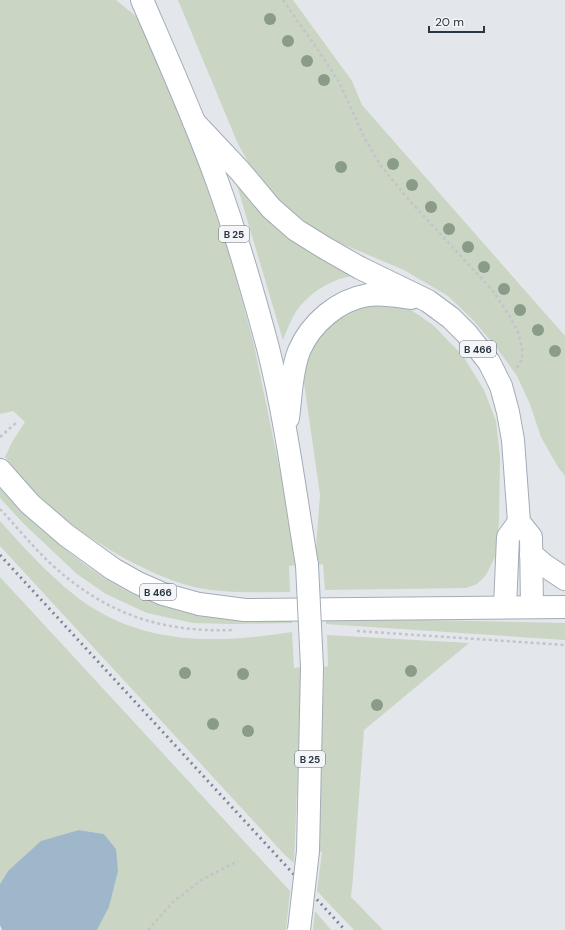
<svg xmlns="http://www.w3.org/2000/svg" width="565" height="930" font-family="'DM Sans',sans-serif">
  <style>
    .green { fill: #cad5c4 }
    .water { fill: #9fb7ca }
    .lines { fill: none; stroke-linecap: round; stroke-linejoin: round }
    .primary-casing { stroke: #a2acb7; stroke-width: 24 }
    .path { stroke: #c1c5ca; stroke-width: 2.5; stroke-dasharray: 3 3; stroke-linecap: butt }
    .primary { stroke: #fff; stroke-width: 22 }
    .rail { stroke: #7c8795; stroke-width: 3; stroke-dasharray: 2 4; stroke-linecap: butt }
    .primary-bridge-casing { stroke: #a2acb7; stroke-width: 24; stroke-linecap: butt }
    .primary-bridge { stroke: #fff; stroke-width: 22 }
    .tree { fill: #8a9c89 }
    .labels { text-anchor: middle; stroke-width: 3; stroke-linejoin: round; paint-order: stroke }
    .shield { fill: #f3f5f8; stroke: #676f79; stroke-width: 1 }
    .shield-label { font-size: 10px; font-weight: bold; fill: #2b3643 }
  </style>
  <rect width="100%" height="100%" fill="#e3e7eb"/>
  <g class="green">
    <path d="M 0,0 L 116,0 L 144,23 L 208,173 L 254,345 L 281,476 L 296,565 L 289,566 L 290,592 C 258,592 226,594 194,587 C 145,575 82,536 45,502 C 31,489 18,472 5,457 L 12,442 L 25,422 L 13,411 L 0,414 Z"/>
    <path d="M 178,0 L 293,0 L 352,81 L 362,105 L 565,336 L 565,476 L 558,467 L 541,437 L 530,404 L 517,376 L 496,347 L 473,320 L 448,296 L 404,270 L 328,238 L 302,220 L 275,197 L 251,167 L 238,144 Z"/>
    <path d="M 236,182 C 252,199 268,218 285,233 C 306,252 331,265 357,275 C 332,278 305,294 293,317 C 289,324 286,332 283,340 Z"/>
    <path d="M 331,302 L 404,305 L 433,325 L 463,356 L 484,390 L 496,421 L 500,457 L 499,522 L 495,557 L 486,575 L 477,584 L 466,588 L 325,590 L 323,564 L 317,565 L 316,548 L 320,495 L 301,362 Z"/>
    <path d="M 0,488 C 43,534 111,595 174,609 C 213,617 252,618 292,619 L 292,623 L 233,624 L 193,623 L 147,613 L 106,594 L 77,574 L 24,524 L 0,498 Z"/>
    <path d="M 0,521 C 25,549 57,584 88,605 C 150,646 221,643 292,632 L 294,668 L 302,667 L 294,863 L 284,854 L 0,546 Z"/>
    <path d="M 0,577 L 290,891 L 286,930 L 97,930 L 109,907 L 116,849 L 104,834 L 79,830 L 8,871 L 0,884 Z"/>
    <path d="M 326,618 L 565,623 L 565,640 L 326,624 Z"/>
    <path d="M 327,635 L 469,643 L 364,730 L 353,877 L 351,897 L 383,930 L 354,930 L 317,891 L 322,852 L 317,851 L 321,765 L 324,667 L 328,666 Z"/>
    <path d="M 315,911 L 331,930 L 313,930 Z"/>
  </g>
  <path class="water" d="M 79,830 L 104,834 L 116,849 L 118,871 L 109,907 L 97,930 L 2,930 L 0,925 L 0,884 L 8,871 L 41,841 Z"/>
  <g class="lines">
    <g class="primary-casing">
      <g id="primary">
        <path d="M 142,0 C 168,60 195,120 217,181 C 237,236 253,292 268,348 C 286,420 295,493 307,565"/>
        <path d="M 194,122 L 240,171 L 271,208 L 296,230 L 325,248 L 360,268 L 428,301 L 451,318 L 467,334 L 489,362 L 501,386 L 508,412 L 513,440 L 519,522 L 531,537 L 532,607"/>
        <path d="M 288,418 C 291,396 291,372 299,351 C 311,323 338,300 368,295 C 382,293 398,296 411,298"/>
        <path d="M 0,470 L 30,504 L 66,535 L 113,569 L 138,583 L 163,594 L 199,604 L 245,610 L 565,607"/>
        <path d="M 531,554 L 544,565 L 565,579"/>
        <path d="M 505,607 L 508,537 L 519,522"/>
        <path d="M 308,851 L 312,667"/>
      </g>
    </g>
    <g class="path">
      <path d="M 283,0 L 316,47 L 339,82 L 365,139 L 381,166 L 409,200 L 492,290 L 509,315 L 519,334 L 522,349 L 522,359 L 516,370"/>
      <path d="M 0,437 L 17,422"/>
      <path d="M 0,509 C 16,526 32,546 50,563 C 104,613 160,633 234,630"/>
      <path d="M 357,631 L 565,645"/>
      <path d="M 148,930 L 174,901 L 203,879 L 238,861"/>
    </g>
    <use href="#primary" class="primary"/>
    <path class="rail" d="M 0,555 L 345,930"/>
    <g class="primary-bridge-casing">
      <g id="primary-bridge">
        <path d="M 307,565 L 312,667"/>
        <path d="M 299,930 L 308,851"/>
      </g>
    </g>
    <use href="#primary-bridge" class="primary-bridge"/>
  </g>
  <g class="tree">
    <circle cx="270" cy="19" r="6"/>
    <circle cx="288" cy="41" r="6"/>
    <circle cx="307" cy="61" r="6"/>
    <circle cx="324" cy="80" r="6"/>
    <circle cx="393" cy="164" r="6"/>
    <circle cx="341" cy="167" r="6"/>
    <circle cx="412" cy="185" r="6"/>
    <circle cx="431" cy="207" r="6"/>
    <circle cx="449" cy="229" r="6"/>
    <circle cx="468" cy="247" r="6"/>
    <circle cx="484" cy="267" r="6"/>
    <circle cx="504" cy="289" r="6"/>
    <circle cx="520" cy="310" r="6"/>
    <circle cx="538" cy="330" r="6"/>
    <circle cx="555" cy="351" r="6"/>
    <circle cx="411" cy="671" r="6"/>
    <circle cx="185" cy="673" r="6"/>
    <circle cx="243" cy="674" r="6"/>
    <circle cx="377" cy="705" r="6"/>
    <circle cx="213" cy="724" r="6"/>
    <circle cx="248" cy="731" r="6"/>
  </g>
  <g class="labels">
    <g class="shield">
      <rect x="219" y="226" width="30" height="16" rx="3"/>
      <rect x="460" y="341" width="36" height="16" rx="3"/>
      <rect x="140" y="584" width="36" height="16" rx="3"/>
      <rect x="295" y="751" width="30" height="16" rx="3"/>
    </g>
    <g class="shield-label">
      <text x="234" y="238">B 25</text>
      <text x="478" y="353">B 466</text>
      <text x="158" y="596">B 466</text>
      <text x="310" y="763">B 25</text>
    </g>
  </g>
  <path d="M429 26v6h55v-6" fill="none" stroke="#2b3643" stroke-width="2"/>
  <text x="435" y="26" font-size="12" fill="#2b3643" stroke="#f3f5f8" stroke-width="3" paint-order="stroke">20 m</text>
</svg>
